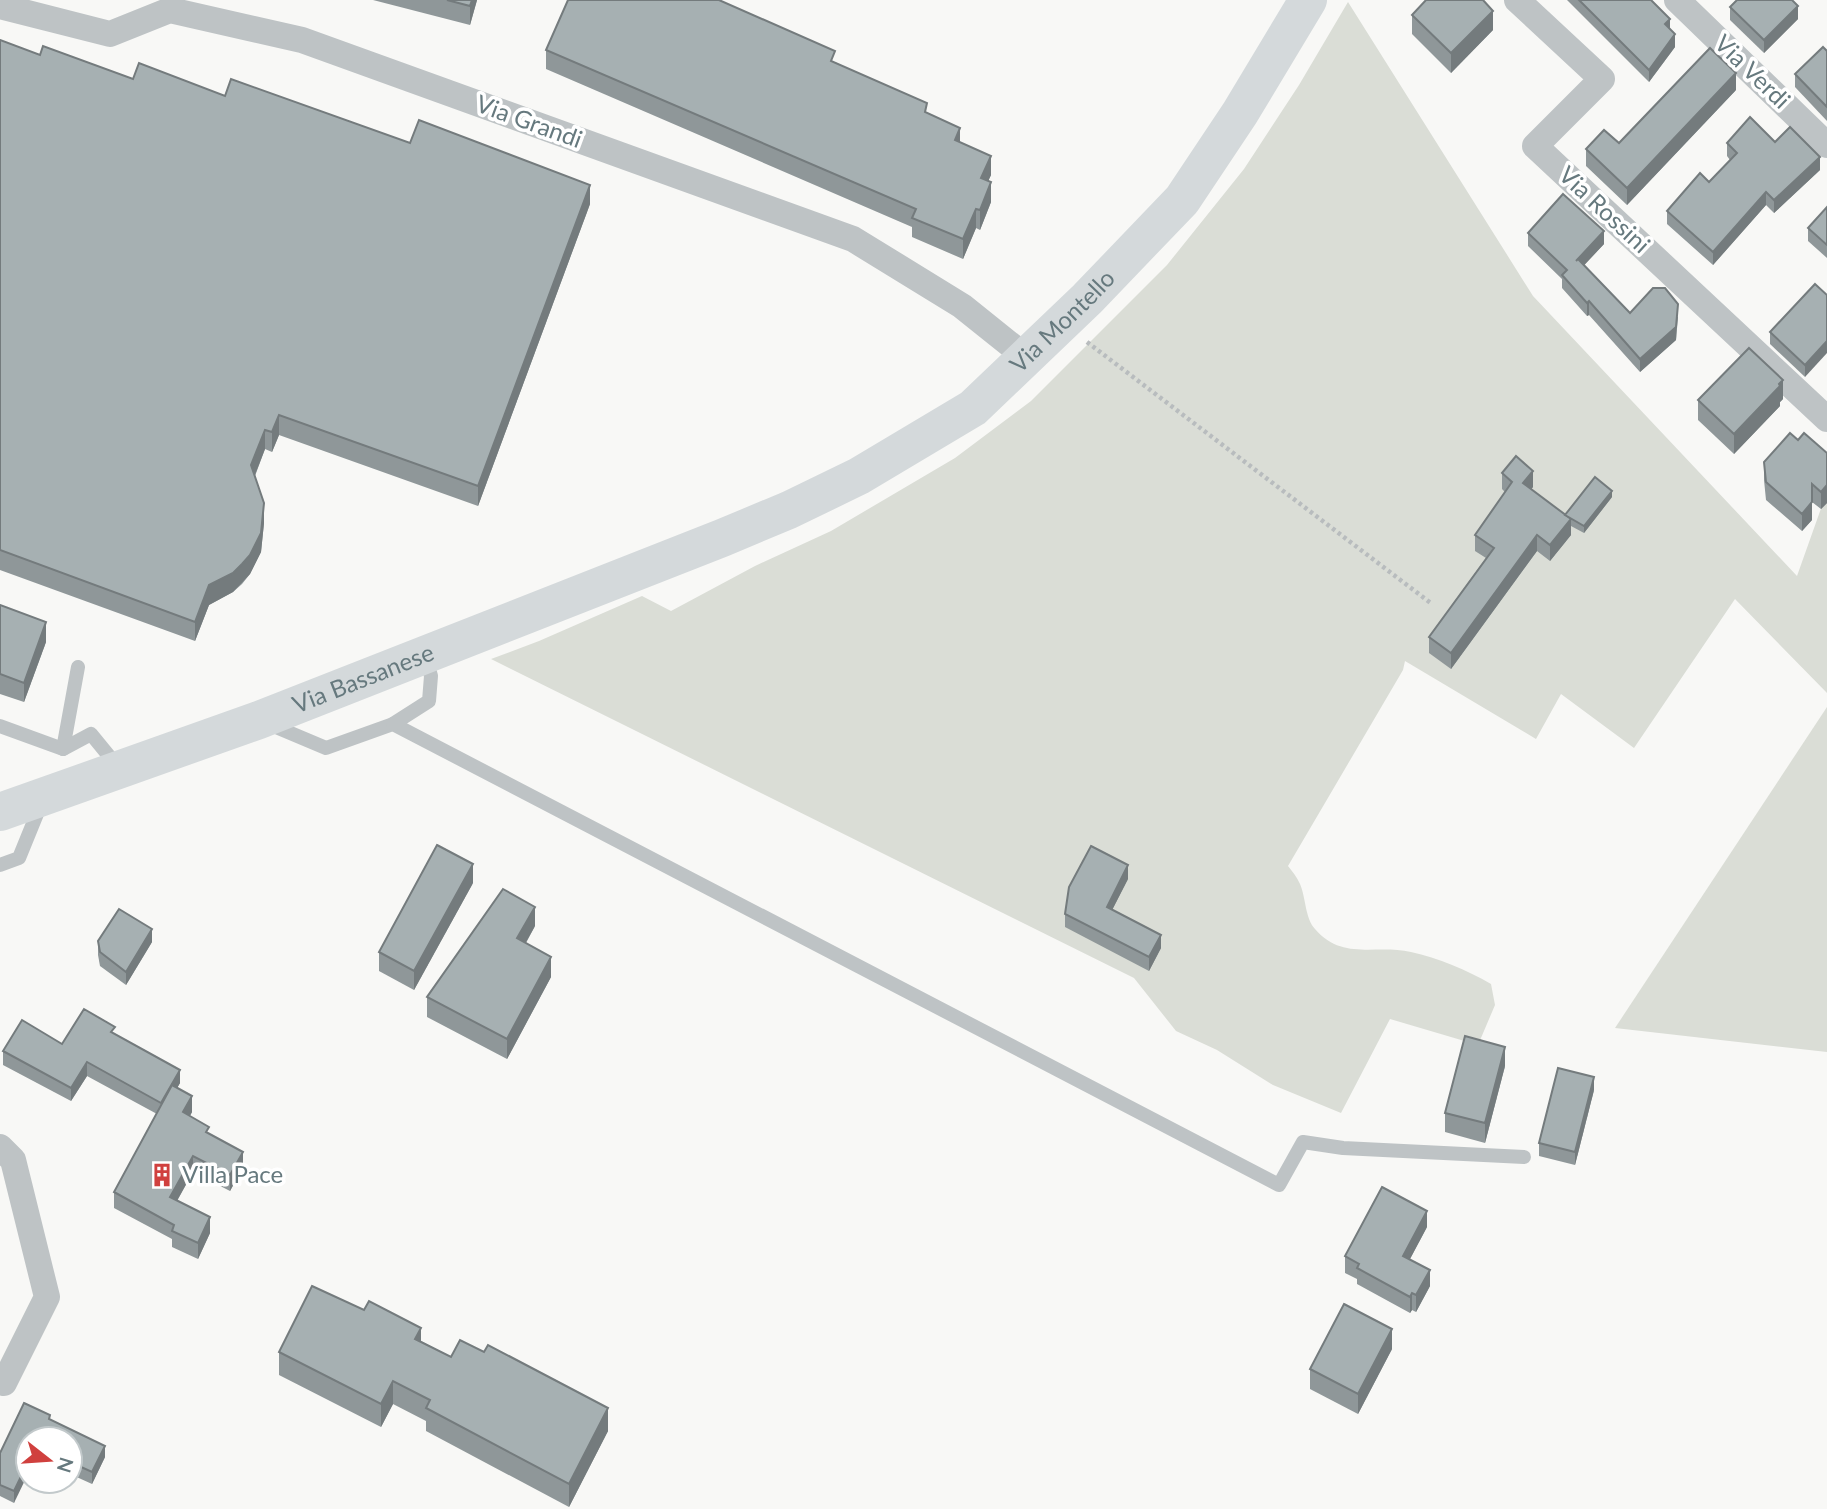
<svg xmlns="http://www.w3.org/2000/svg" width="1827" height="1509" font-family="Lato,sans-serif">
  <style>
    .green { fill: #daddd6 }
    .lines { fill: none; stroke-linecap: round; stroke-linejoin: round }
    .path { stroke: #b8bcbe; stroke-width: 4.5; stroke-dasharray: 3.5 3.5; stroke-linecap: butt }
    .service { stroke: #bec3c5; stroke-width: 14 }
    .minor { stroke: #bec3c5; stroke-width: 26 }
    .secondary { stroke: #d4d9db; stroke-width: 38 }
    .wall { fill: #8f9799 }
    .shaded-wall { fill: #747b7d }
    .building { fill: #a6b0b2; stroke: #747b7d; stroke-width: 2 }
    .labels { text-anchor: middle; stroke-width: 7; stroke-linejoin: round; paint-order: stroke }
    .street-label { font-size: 24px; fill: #66797e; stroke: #fff }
    .poi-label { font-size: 24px; fill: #66797e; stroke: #fff; text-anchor: start }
  </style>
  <rect width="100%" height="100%" fill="#f8f8f6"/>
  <g class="green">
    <path d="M 1348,2 L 1533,296 L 1797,576 L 1824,500 L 1827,500 L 1827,693 L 1735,599 L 1634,748 L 1561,694 L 1536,739 L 1405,661 L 1403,670 L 1288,866 C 1292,871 1297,877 1300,884 C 1306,898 1305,918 1315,929 C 1342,961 1376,944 1411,952 C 1438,958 1467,970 1491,984 L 1495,1005 L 1478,1045 L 1390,1019 L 1341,1113 L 1273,1085 L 1217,1050 L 1176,1031 L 1134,978 L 491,659 L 539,641 L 642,596 L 671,611 L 755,566 L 831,531 L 955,458 L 1031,401 L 1167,265 L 1244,169 L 1299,85 Z"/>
    <path d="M 1827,707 L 1827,1052 L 1615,1028 Z"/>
  </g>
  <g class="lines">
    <path class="path" d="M 1087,342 L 1432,604"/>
    <g class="service">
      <path d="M 269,724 L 326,748 L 393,724 L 1279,1185 L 1303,1142 L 1343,1148 L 1524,1157"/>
      <path d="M 393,724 L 429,701 L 431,676 L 425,655"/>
      <path d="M 0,726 L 63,749 L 78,667"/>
      <path d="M 63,749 L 91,734 L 118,767"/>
      <path d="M 0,865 L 19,858 L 41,804"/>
    </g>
    <g class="minor">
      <path d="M 1517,0 L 1602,79 L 1535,146 L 1827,419"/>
      <path d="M 1677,0 L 1827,145"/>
      <path d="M 0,6 L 110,34 L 170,10 L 302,40 L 853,239 L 962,306 L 1027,358"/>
      <path d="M 0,1147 L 13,1160 L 47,1297 L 4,1383"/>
    </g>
    <path class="secondary" id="s1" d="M 0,812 L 259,720 L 722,538 L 789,510 L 859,476 L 973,408 L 1087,299 L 1182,200 L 1240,113 L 1308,0"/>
  </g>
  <g class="wall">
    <path d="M 373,0 L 477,0 L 470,25 Z"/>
    <path d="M 1567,0 L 1651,0 L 1670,29 L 1675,47 L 1649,82 Z"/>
    <path d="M 1730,7 L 1798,19 L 1764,53 L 1730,20 Z"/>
    <path d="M 1412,15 L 1493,30 L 1451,73 L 1412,34 Z"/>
    <path d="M 0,40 L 40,55 L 133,79 L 225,96 L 410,143 L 590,204 L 478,506 L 279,435 L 272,452 L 265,449 L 255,476 L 264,523 L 261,552 L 250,574 L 242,584 L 233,592 L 209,605 L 195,641 L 0,570 Z"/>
    <path d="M 546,50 L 835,62 L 927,114 L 960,143 L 991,175 L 988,181 L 991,202 L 980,230 L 976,228 L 963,259 L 912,237 L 912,227 L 546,69 Z"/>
    <path d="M 1827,51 L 1827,121 L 1795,87 L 1795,74 Z"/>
    <path d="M 1736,90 L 1627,205 L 1586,166 L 1586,149 L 1619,143 Z"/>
    <path d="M 1775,142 L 1820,170 L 1774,213 L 1766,205 L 1713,265 L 1667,224 L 1667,211 L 1709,182 L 1730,160 L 1727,156 L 1727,143 Z"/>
    <path d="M 1827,207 L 1827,258 L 1808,241 L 1808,228 Z"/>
    <path d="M 1528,233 L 1604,244 L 1584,265 L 1630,313 L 1678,317 L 1676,340 L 1640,372 L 1589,315 L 1587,316 L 1562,288 L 1562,279 L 1528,246 Z"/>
    <path d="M 1815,284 L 1805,377 L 1770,344 L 1770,332 Z"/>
    <path d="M 1783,399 L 1780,402 L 1780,406 L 1734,454 L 1698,420 L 1698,400 Z"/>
    <path d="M 1798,440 L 1827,453 L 1827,503 L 1821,509 L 1812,502 L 1812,520 L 1802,531 L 1766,500 L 1764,480 L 1764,462 Z"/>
    <path d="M 1502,473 L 1533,487 L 1531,489 L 1565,515 L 1612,497 L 1584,533 L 1571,526 L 1571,535 L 1550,561 L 1537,551 L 1451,669 L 1429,653 L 1429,637 L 1486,558 L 1475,551 L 1475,535 L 1505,492 L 1502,489 Z"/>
    <path d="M 0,605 L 46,642 L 24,702 L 0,694 Z"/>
    <path d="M 1128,879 L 1112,910 L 1161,948 L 1149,971 L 1065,927 L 1065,914 Z"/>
    <path d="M 473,883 L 414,990 L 379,971 L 379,952 Z"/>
    <path d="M 535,926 L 526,943 L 551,977 L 507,1059 L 427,1017 L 427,997 Z"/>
    <path d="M 98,941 L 152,942 L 126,985 L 100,966 L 98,955 Z"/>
    <path d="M 115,1034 L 180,1083 L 177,1088 L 192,1112 L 190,1116 L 243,1167 L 230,1191 L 193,1172 L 177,1201 L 210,1233 L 198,1259 L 172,1247 L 172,1239 L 114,1208 L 114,1192 L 157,1114 L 87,1076 L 71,1101 L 3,1065 L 3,1051 L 62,1044 Z"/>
    <path d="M 1505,1066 L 1485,1143 L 1445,1132 L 1445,1113 Z"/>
    <path d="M 1594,1090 L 1575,1165 L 1539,1156 L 1539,1143 Z"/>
    <path d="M 1427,1227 L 1410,1259 L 1430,1286 L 1416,1312 L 1412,1310 L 1410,1313 L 1357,1284 L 1357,1279 L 1345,1273 L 1345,1256 Z"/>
    <path d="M 421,1341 L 451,1357 L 608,1431 L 569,1507 L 426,1431 L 426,1421 L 393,1404 L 381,1427 L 279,1375 L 279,1352 Z"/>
    <path d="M 1392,1349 L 1358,1414 L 1310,1389 L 1310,1369 Z"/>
    <path d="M 50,1420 L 105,1457 L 92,1484 L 70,1474 L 70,1439 L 28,1439 L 14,1503 L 0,1496 L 0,1453 Z"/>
  </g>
  <g class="shaded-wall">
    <path d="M 472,0 L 477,0 L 470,25 L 470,6 Z"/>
    <path d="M 1798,6 L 1798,19 L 1764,53 L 1764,40 Z"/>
    <path d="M 1493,11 L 1493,30 L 1451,73 L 1451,53 Z"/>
    <path d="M 1670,19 L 1670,31 L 1665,24 Z"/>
    <path d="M 1675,34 L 1675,47 L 1649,82 L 1649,70 Z"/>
    <path d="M 1736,73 L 1736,90 L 1627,205 L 1627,188 Z"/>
    <path d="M 960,128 L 960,147 L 955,140 Z"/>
    <path d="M 991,156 L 991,175 L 981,197 L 981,178 Z"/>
    <path d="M 1820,157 L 1820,170 L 1774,213 L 1774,200 Z"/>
    <path d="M 991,182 L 991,202 L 980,230 L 980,210 Z"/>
    <path d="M 590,185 L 590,204 L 478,506 L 478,486 Z"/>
    <path d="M 1766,192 L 1766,205 L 1713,265 L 1713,252 Z"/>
    <path d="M 976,209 L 976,228 L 963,259 L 963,239 Z"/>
    <path d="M 1604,231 L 1604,244 L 1576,274 L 1576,261 Z"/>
    <path d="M 1589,301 L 1589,315 L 1587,316 L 1587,303 Z"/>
    <path d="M 1678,304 L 1676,340 L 1640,372 L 1640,359 Z"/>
    <path d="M 1827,341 L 1827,353 L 1805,377 L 1805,365 Z"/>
    <path d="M 1783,380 L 1783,399 L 1780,402 L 1780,406 L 1734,454 L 1734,434 Z"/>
    <path d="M 279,415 L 279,435 L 272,452 L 272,432 Z"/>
    <path d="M 265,430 L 265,449 L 251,485 L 251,465 Z"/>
    <path d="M 1533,471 L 1533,487 L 1523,499 L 1523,483 Z"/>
    <path d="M 1812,484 L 1812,520 L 1802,531 L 1802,514 Z"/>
    <path d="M 1827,485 L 1827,503 L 1821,509 L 1821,492 Z"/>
    <path d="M 1612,491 L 1612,497 L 1584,533 L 1584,526 Z"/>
    <path d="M 264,503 L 264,523 L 261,552 L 250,574 L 233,592 L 209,605 L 195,641 L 195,622 L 209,585 Z"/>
    <path d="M 1571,519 L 1571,535 L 1550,561 L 1550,545 Z"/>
    <path d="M 1537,535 L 1537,551 L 1451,669 L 1451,653 Z"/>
    <path d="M 46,622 L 46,642 L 24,702 L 24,683 Z"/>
    <path d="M 473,864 L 473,883 L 414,990 L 414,971 Z"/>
    <path d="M 1128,865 L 1128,879 L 1107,920 L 1107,907 Z"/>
    <path d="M 535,907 L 535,926 L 517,958 L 517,938 Z"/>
    <path d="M 152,929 L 152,942 L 126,985 L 126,972 Z"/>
    <path d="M 1161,935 L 1161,948 L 1149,971 L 1149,957 Z"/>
    <path d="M 551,957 L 551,977 L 507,1059 L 507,1039 Z"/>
    <path d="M 1505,1047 L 1505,1066 L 1485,1143 L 1485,1123 Z"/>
    <path d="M 87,1062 L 87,1076 L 71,1101 L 71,1088 Z"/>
    <path d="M 180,1070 L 180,1083 L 161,1116 L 161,1103 Z"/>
    <path d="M 1594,1077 L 1594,1090 L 1575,1165 L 1575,1152 Z"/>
    <path d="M 192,1096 L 192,1112 L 183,1128 L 183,1112 Z"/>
    <path d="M 243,1152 L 243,1167 L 230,1191 L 230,1175 Z"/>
    <path d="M 193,1156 L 193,1172 L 170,1213 L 170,1197 Z"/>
    <path d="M 1427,1211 L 1427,1227 L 1403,1272 L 1403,1256 Z"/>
    <path d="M 210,1217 L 210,1233 L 198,1259 L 198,1243 Z"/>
    <path d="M 1430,1270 L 1430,1286 L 1416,1312 L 1416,1295 Z"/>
    <path d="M 1412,1293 L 1412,1310 L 1410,1313 L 1410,1297 Z"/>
    <path d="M 421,1328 L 421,1351 L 415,1339 Z"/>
    <path d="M 1392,1329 L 1392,1349 L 1358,1414 L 1358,1394 Z"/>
    <path d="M 393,1381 L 393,1404 L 381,1427 L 381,1404 Z"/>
    <path d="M 608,1408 L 608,1431 L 569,1507 L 569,1484 Z"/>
    <path d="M 105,1446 L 105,1457 L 92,1484 L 92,1472 Z"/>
    <path d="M 28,1462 L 28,1474 L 14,1503 L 14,1491 Z"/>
  </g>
  <g class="building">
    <path d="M 447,0 L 472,0 L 470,6 Z"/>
    <path d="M 568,0 L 719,0 L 835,51 L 831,61 L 927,103 L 925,112 L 960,128 L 955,140 L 991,156 L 981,178 L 991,182 L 980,210 L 976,209 L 963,239 L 912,218 L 916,209 L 546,50 Z"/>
    <path d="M 1426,0 L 1483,0 L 1493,11 L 1451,53 L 1412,15 Z"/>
    <path d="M 1579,0 L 1651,0 L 1670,19 L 1665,24 L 1675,34 L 1649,70 Z"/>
    <path d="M 1737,0 L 1792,0 L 1798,6 L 1764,40 L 1730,7 Z"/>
    <path d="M 0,40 L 40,55 L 43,46 L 133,79 L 139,63 L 225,96 L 231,79 L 410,143 L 419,120 L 590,185 L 478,486 L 279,415 L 272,432 L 265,430 L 251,465 L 264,503 L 261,533 L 250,555 L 242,564 L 233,573 L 209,585 L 195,622 L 0,550 Z"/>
    <path d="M 1823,47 L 1827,51 L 1827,107 L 1795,74 Z"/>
    <path d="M 1710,48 L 1736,73 L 1627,188 L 1586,149 L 1604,130 L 1619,143 Z"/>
    <path d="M 1750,117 L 1775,142 L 1790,127 L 1820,157 L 1774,200 L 1766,192 L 1713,252 L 1667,211 L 1700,173 L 1709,182 L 1737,153 L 1727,143 Z"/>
    <path d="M 1563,194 L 1604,231 L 1576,261 L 1578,259 L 1630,313 L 1653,288 L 1665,288 L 1678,304 L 1676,327 L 1640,359 L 1589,301 L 1587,303 L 1562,275 L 1567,270 L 1528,233 Z"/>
    <path d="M 1827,207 L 1827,245 L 1808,228 Z"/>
    <path d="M 1815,284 L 1827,295 L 1827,341 L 1805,365 L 1770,332 Z"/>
    <path d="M 1749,348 L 1783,380 L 1779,384 L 1780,386 L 1734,434 L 1698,400 Z"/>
    <path d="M 1790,433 L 1798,440 L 1804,433 L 1827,453 L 1827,485 L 1821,492 L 1812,484 L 1812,502 L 1802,514 L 1766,482 L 1764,462 Z"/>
    <path d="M 1516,456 L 1533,471 L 1523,483 L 1571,519 L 1550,545 L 1537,535 L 1451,653 L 1429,637 L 1494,548 L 1475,535 L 1512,482 L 1502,473 Z"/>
    <path d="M 1595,477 L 1612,491 L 1584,526 L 1565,515 Z"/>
    <path d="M 0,605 L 46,622 L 24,683 L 0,674 Z"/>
    <path d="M 437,845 L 473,864 L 414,971 L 379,952 Z"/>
    <path d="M 1091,846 L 1128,865 L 1107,907 L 1161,935 L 1149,957 L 1065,914 L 1069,887 Z"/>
    <path d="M 503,889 L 535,907 L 517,938 L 551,957 L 507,1039 L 427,997 Z"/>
    <path d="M 119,909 L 152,929 L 126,972 L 100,952 L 98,941 Z"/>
    <path d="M 84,1009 L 115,1027 L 111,1032 L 180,1070 L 161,1103 L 87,1062 L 71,1088 L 3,1051 L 22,1020 L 62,1044 Z"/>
    <path d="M 1465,1036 L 1505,1047 L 1485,1123 L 1445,1113 Z"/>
    <path d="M 1558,1068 L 1594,1077 L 1575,1152 L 1539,1143 Z"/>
    <path d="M 172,1085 L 192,1096 L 183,1112 L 209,1127 L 206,1132 L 243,1152 L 230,1175 L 193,1156 L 170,1197 L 210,1217 L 198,1243 L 172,1231 L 174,1225 L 114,1192 Z"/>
    <path d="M 1382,1187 L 1427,1211 L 1403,1256 L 1430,1270 L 1416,1295 L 1412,1293 L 1410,1297 L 1357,1268 L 1359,1264 L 1345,1256 Z"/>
    <path d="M 312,1286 L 364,1310 L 369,1301 L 421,1328 L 415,1339 L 451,1357 L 460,1340 L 484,1352 L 488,1345 L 608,1408 L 569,1484 L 426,1408 L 430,1400 L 393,1381 L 381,1404 L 279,1352 Z"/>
    <path d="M 1344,1304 L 1392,1329 L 1358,1394 L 1310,1369 Z"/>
    <path d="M 24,1403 L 50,1415 L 49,1419 L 105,1446 L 92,1472 L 70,1462 L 70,1439 L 28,1439 L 28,1462 L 14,1491 L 0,1485 L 0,1453 Z"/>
  </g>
  <defs>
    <g id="building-bare" transform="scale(1.89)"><path d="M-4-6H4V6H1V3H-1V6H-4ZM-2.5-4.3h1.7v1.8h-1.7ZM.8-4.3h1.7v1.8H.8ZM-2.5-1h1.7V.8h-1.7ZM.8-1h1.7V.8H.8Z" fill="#d0403e" stroke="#fff" stroke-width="2.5" paint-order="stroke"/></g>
  </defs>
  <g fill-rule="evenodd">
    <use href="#building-bare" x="162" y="1175"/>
  </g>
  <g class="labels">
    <g class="street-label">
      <text transform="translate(1752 72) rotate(44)" y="8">Via Verdi</text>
      <text transform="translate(529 122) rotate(20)" y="8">Via Grandi</text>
      <text transform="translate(1604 210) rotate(43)" y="8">Via Rossini</text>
      <text dy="8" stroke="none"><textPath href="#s1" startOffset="1180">Via Montello</textPath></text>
      <text dy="8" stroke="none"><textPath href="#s1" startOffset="387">Via Bassanese</textPath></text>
    </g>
    <g class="poi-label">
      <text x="182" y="1183">Villa Pace</text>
    </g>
  </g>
  <g transform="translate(49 1460) rotate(107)"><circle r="33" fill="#ffffff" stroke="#c2c9cb" stroke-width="2"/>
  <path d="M0-5L12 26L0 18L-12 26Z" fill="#d0403e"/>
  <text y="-10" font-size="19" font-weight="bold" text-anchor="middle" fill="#66797e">N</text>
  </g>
</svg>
